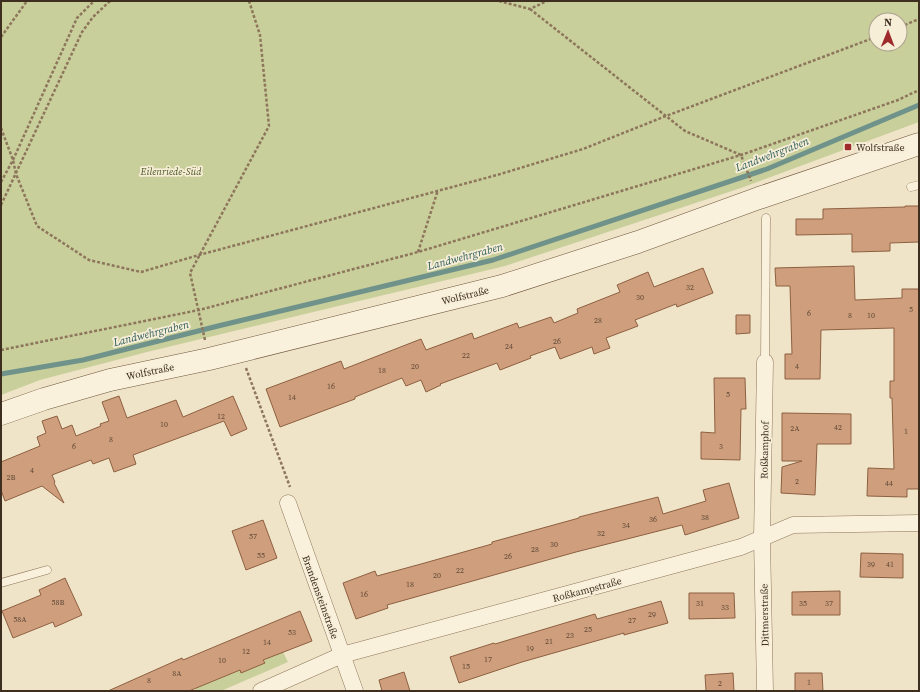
<svg xmlns="http://www.w3.org/2000/svg" width="920" height="692" font-family="'Source Serif 4',serif">
  <style>
    .green { fill: #c9cf9b; fill-rule: evenodd }
    .lines { fill: none; stroke-linecap: round; stroke-linejoin: round }
    .stream { stroke: #6f938a; stroke-width: 5 }
    .building { fill: #cf9f7d; stroke: #8d5f41 }
    .lane-casing { stroke: #8d765c; stroke-width: 9 }
    .street-casing { stroke: #8d765c; stroke-width: 17 }
    .secondary-casing { stroke: #6f573f; stroke-width: 23 }
    .path { stroke: #8d765c; stroke-width: 2.5; stroke-dasharray: 3 2; stroke-linecap: butt }
    .lane { stroke: #faf1dc; stroke-width: 8 }
    .street { stroke: #faf1dc; stroke-width: 16 }
    .secondary { stroke: #faf1dc; stroke-width: 22 }
    .poi-dot { fill: #9e2a2b; stroke: #f7eed8; stroke-width: 1.5 }
    .labels { text-anchor: middle; stroke-width: 3.5; stroke-linejoin: round; paint-order: stroke }
    .number-label { font-size: 8px; fill: #624a37 }
    .poi-label { font-size: 10px; fill: #3d2e20; stroke: #f7eed8; text-anchor: start }
    .park-label { font-size: 10px; font-style: italic; fill: #4d5a26; stroke: #f7eed8 }
    .street-label { font-size: 10px; fill: #3d2e20; stroke: #f7eed8 }
    .water-label { font-size: 11px; font-style: italic; fill: #2f5d5a; stroke: #f7eed8 }
  </style>
  <rect width="100%" height="100%" fill="#f0e4c8"/>
  <g class="green">
    <path d="M 1,1 L 919,1 L 919,122 L 741,188 L 505,266 L 147,352 L 40,380 L 1,395 ZM 876,20 L 900,20 L 900,44 L 876,44 Z"/>
    <path d="M 283,652 L 288,662 L 221,691 L 196,691 L 192,680 L 204,673 L 209,683 L 240,670 L 241,673 L 264,663 L 263,660 Z"/>
  </g>
  <g class="lines">
    <path class="stream" d="M 1,374 L 83,360 L 218,326 L 493,260 L 767,169 L 919,105"/>
  </g>
  <g class="building">
    <path d="M 905,206 L 919,206 L 919,242 L 890,243 L 890,251 L 852,252 L 852,234 L 796,235 L 796,219 L 823,219 L 823,209 L 905,207 Z"/>
    <path d="M 854,266 L 855,300 L 902,298 L 902,289 L 919,289 L 919,489 L 907,489 L 907,497 L 867,496 L 868,468 L 894,469 L 892,398 L 890,398 L 890,381 L 894,381 L 894,328 L 821,330 L 820,379 L 785,379 L 785,354 L 792,354 L 790,286 L 776,286 L 775,268 Z"/>
    <path d="M 703,268 L 713,293 L 677,307 L 676,304 L 635,320 L 638,326 L 606,338 L 610,348 L 594,354 L 592,347 L 560,359 L 555,347 L 530,356 L 531,358 L 500,370 L 497,363 L 440,384 L 441,385 L 426,392 L 421,380 L 406,386 L 402,378 L 355,397 L 355,399 L 280,427 L 266,389 L 341,361 L 344,369 L 421,339 L 426,350 L 472,333 L 474,339 L 517,323 L 519,328 L 551,317 L 554,323 L 578,313 L 577,309 L 620,292 L 617,285 L 648,272 L 654,287 Z"/>
    <path d="M 736,315 L 750,315 L 750,333 L 736,334 Z"/>
    <path d="M 714,378 L 745,378 L 746,409 L 741,409 L 740,460 L 701,459 L 701,432 L 715,433 Z"/>
    <path d="M 119,396 L 127,418 L 176,400 L 183,417 L 233,396 L 247,429 L 231,436 L 224,421 L 133,455 L 136,464 L 114,472 L 109,458 L 93,464 L 91,460 L 52,475 L 55,482 L 54,483 L 64,503 L 42,486 L 5,501 L 1,490 L 1,462 L 40,446 L 37,437 L 46,433 L 42,421 L 57,416 L 62,429 L 72,425 L 76,436 L 101,426 L 100,424 L 109,421 L 102,402 Z"/>
    <path d="M 782,413 L 851,414 L 851,444 L 817,444 L 815,495 L 781,493 L 782,467 L 802,461 L 782,461 Z"/>
    <path d="M 729,483 L 739,518 L 685,535 L 682,525 L 576,552 L 387,605 L 388,608 L 356,619 L 343,583 L 375,571 L 377,576 L 421,564 L 492,544 L 492,542 L 579,518 L 579,517 L 658,497 L 663,514 L 706,501 L 703,490 Z"/>
    <path d="M 263,520 L 277,558 L 246,570 L 232,531 Z"/>
    <path d="M 861,553 L 903,554 L 903,578 L 860,577 Z"/>
    <path d="M 65,578 L 82,615 L 55,627 L 53,622 L 13,638 L 2,611 L 41,595 L 39,590 Z"/>
    <path d="M 840,591 L 840,615 L 792,615 L 792,592 Z"/>
    <path d="M 689,593 L 734,593 L 735,618 L 689,619 Z"/>
    <path d="M 661,601 L 668,623 L 624,635 L 624,633 L 522,662 L 459,683 L 450,657 L 494,643 L 495,644 L 595,614 L 597,619 Z"/>
    <path d="M 300,611 L 312,641 L 263,660 L 265,663 L 241,673 L 240,670 L 189,691 L 108,691 L 182,658 L 183,660 Z"/>
    <path d="M 404,672 L 410,691 L 382,691 L 379,680 Z"/>
    <path d="M 733,673 L 734,691 L 706,691 L 705,675 Z"/>
    <path d="M 795,673 L 822,673 L 823,691 L 795,691 Z"/>
  </g>
  <g class="lines">
    <g class="lane-casing">
      <g id="lane">
        <path d="M 911,187 L 919,185"/>
        <path d="M 765,362 L 766,218"/>
        <path d="M 1,583 L 47,570"/>
      </g>
    </g>
    <g class="street-casing">
      <g id="street">
        <path d="M 288,503 L 355,691"/>
        <path d="M 261,691 L 342,655 L 741,547 L 793,525 L 919,523"/>
        <path d="M 765,691 L 762,539 L 765,362"/>
      </g>
    </g>
    <g class="secondary-casing">
      <path id="secondary" d="M 1,414 L 44,399 L 110,380 L 209,359 L 502,286 L 638,242 L 759,198 L 919,144"/>
    </g>
    <g class="path">
      <path d="M 499,1 L 530,9 L 547,1"/>
      <path d="M 530,9 L 685,131 L 741,155 L 751,181"/>
      <path d="M 900,27 L 919,19"/>
      <path d="M 1,37 L 27,1"/>
      <path d="M 1,128 L 13,160 L 16,174 L 37,226 L 89,260 L 141,272 L 199,255 L 497,175 L 583,149 L 666,116 L 876,37"/>
      <path d="M 1,182 L 13,160 L 77,18 L 94,1"/>
      <path d="M 1,205 L 82,32 L 93,17 L 110,1"/>
      <path d="M 418,252 L 438,190"/>
      <path d="M 205,340 L 190,273 L 269,126 L 260,35 L 249,1"/>
      <path d="M 1,350 L 199,310 L 418,252 L 741,155 L 898,100 L 919,90"/>
      <path d="M 246,368 L 290,487"/>
    </g>
    <use href="#lane" class="lane"/>
    <use href="#street" class="street"/>
    <use href="#secondary" class="secondary"/>
  </g>
  <rect class="poi-dot" x="844" y="143" width="8" height="8" rx="2"/>
  <g class="labels">
    <g class="number-label">
      <text x="690" y="290">32</text>
      <text x="640" y="300">30</text>
      <text x="911" y="312">5</text>
      <text x="809" y="316">6</text>
      <text x="850" y="318">8</text>
      <text x="871" y="318">10</text>
      <text x="598" y="323">28</text>
      <text x="557" y="344">26</text>
      <text x="509" y="349">24</text>
      <text x="466" y="358">22</text>
      <text x="415" y="369">20</text>
      <text x="797" y="369">4</text>
      <text x="382" y="373">18</text>
      <text x="331" y="389">16</text>
      <text x="728" y="397">5</text>
      <text x="292" y="400">14</text>
      <text x="221" y="419">12</text>
      <text x="164" y="427">10</text>
      <text x="838" y="430">42</text>
      <text x="795" y="431">2A</text>
      <text x="906" y="434">1</text>
      <text x="111" y="442">8</text>
      <text x="74" y="449">6</text>
      <text x="721" y="449">3</text>
      <text x="32" y="473">4</text>
      <text x="11" y="480">2B</text>
      <text x="797" y="484">2</text>
      <text x="889" y="486">44</text>
      <text x="705" y="520">38</text>
      <text x="653" y="522">36</text>
      <text x="626" y="528">34</text>
      <text x="601" y="536">32</text>
      <text x="253" y="539">57</text>
      <text x="554" y="547">30</text>
      <text x="535" y="552">28</text>
      <text x="261" y="558">55</text>
      <text x="508" y="559">26</text>
      <text x="871" y="567">39</text>
      <text x="890" y="567">41</text>
      <text x="460" y="573">22</text>
      <text x="437" y="578">20</text>
      <text x="410" y="587">18</text>
      <text x="364" y="597">16</text>
      <text x="58" y="605">58B</text>
      <text x="700" y="606">31</text>
      <text x="803" y="606">35</text>
      <text x="829" y="606">37</text>
      <text x="725" y="610">33</text>
      <text x="652" y="617">29</text>
      <text x="20" y="622">58A</text>
      <text x="632" y="623">27</text>
      <text x="588" y="632">25</text>
      <text x="292" y="635">53</text>
      <text x="570" y="638">23</text>
      <text x="549" y="644">21</text>
      <text x="267" y="645">14</text>
      <text x="530" y="651">19</text>
      <text x="246" y="654">12</text>
      <text x="488" y="662">17</text>
      <text x="222" y="663">10</text>
      <text x="466" y="669">15</text>
      <text x="177" y="676">8A</text>
      <text x="149" y="683">8</text>
      <text x="809" y="685">1</text>
      <text x="720" y="686">2</text>
    </g>
    <g class="poi-label">
      <text x="856" y="151">Wolfstraße</text>
    </g>
    <g class="park-label">
      <text x="171" y="175">Eilenriede-Süd</text>
    </g>
    <g class="street-label">
      <text transform="translate(465 295) rotate(-14)" y="4">Wolfstraße</text>
      <text transform="translate(150 371) rotate(-12)" y="4">Wolfstraße</text>
      <text transform="translate(764 450) rotate(-89)" y="4">Roßkamphof</text>
      <text transform="translate(587 589) rotate(-15)" y="4">Roßkampstraße</text>
      <text transform="translate(321 597) rotate(70)" y="4">Brandensteinstraße</text>
      <text transform="translate(764 615) rotate(-91)" y="4">Dittmerstraße</text>
    </g>
    <g class="water-label">
      <text transform="translate(772 154) rotate(-21)" y="4">Landwehrgraben</text>
      <text transform="translate(465 256) rotate(-15)" y="4">Landwehrgraben</text>
      <text transform="translate(151 333) rotate(-14)" y="4">Landwehrgraben</text>
    </g>
  </g>
  <rect width="920" height="692" fill="none" stroke="#3d2e20" stroke-width="4"/>
  <g transform="translate(888 32) rotate(1)"><circle r="19" fill="#f7eed8" stroke="#ada18e"/>
  <path d="M0-3L7 15L0 10L-7 15Z" fill="#9e2a2b"/>
  <text y="-6" font-size="11" font-weight="bold" text-anchor="middle" fill="#3d2e20">N</text>
  </g>
</svg>
